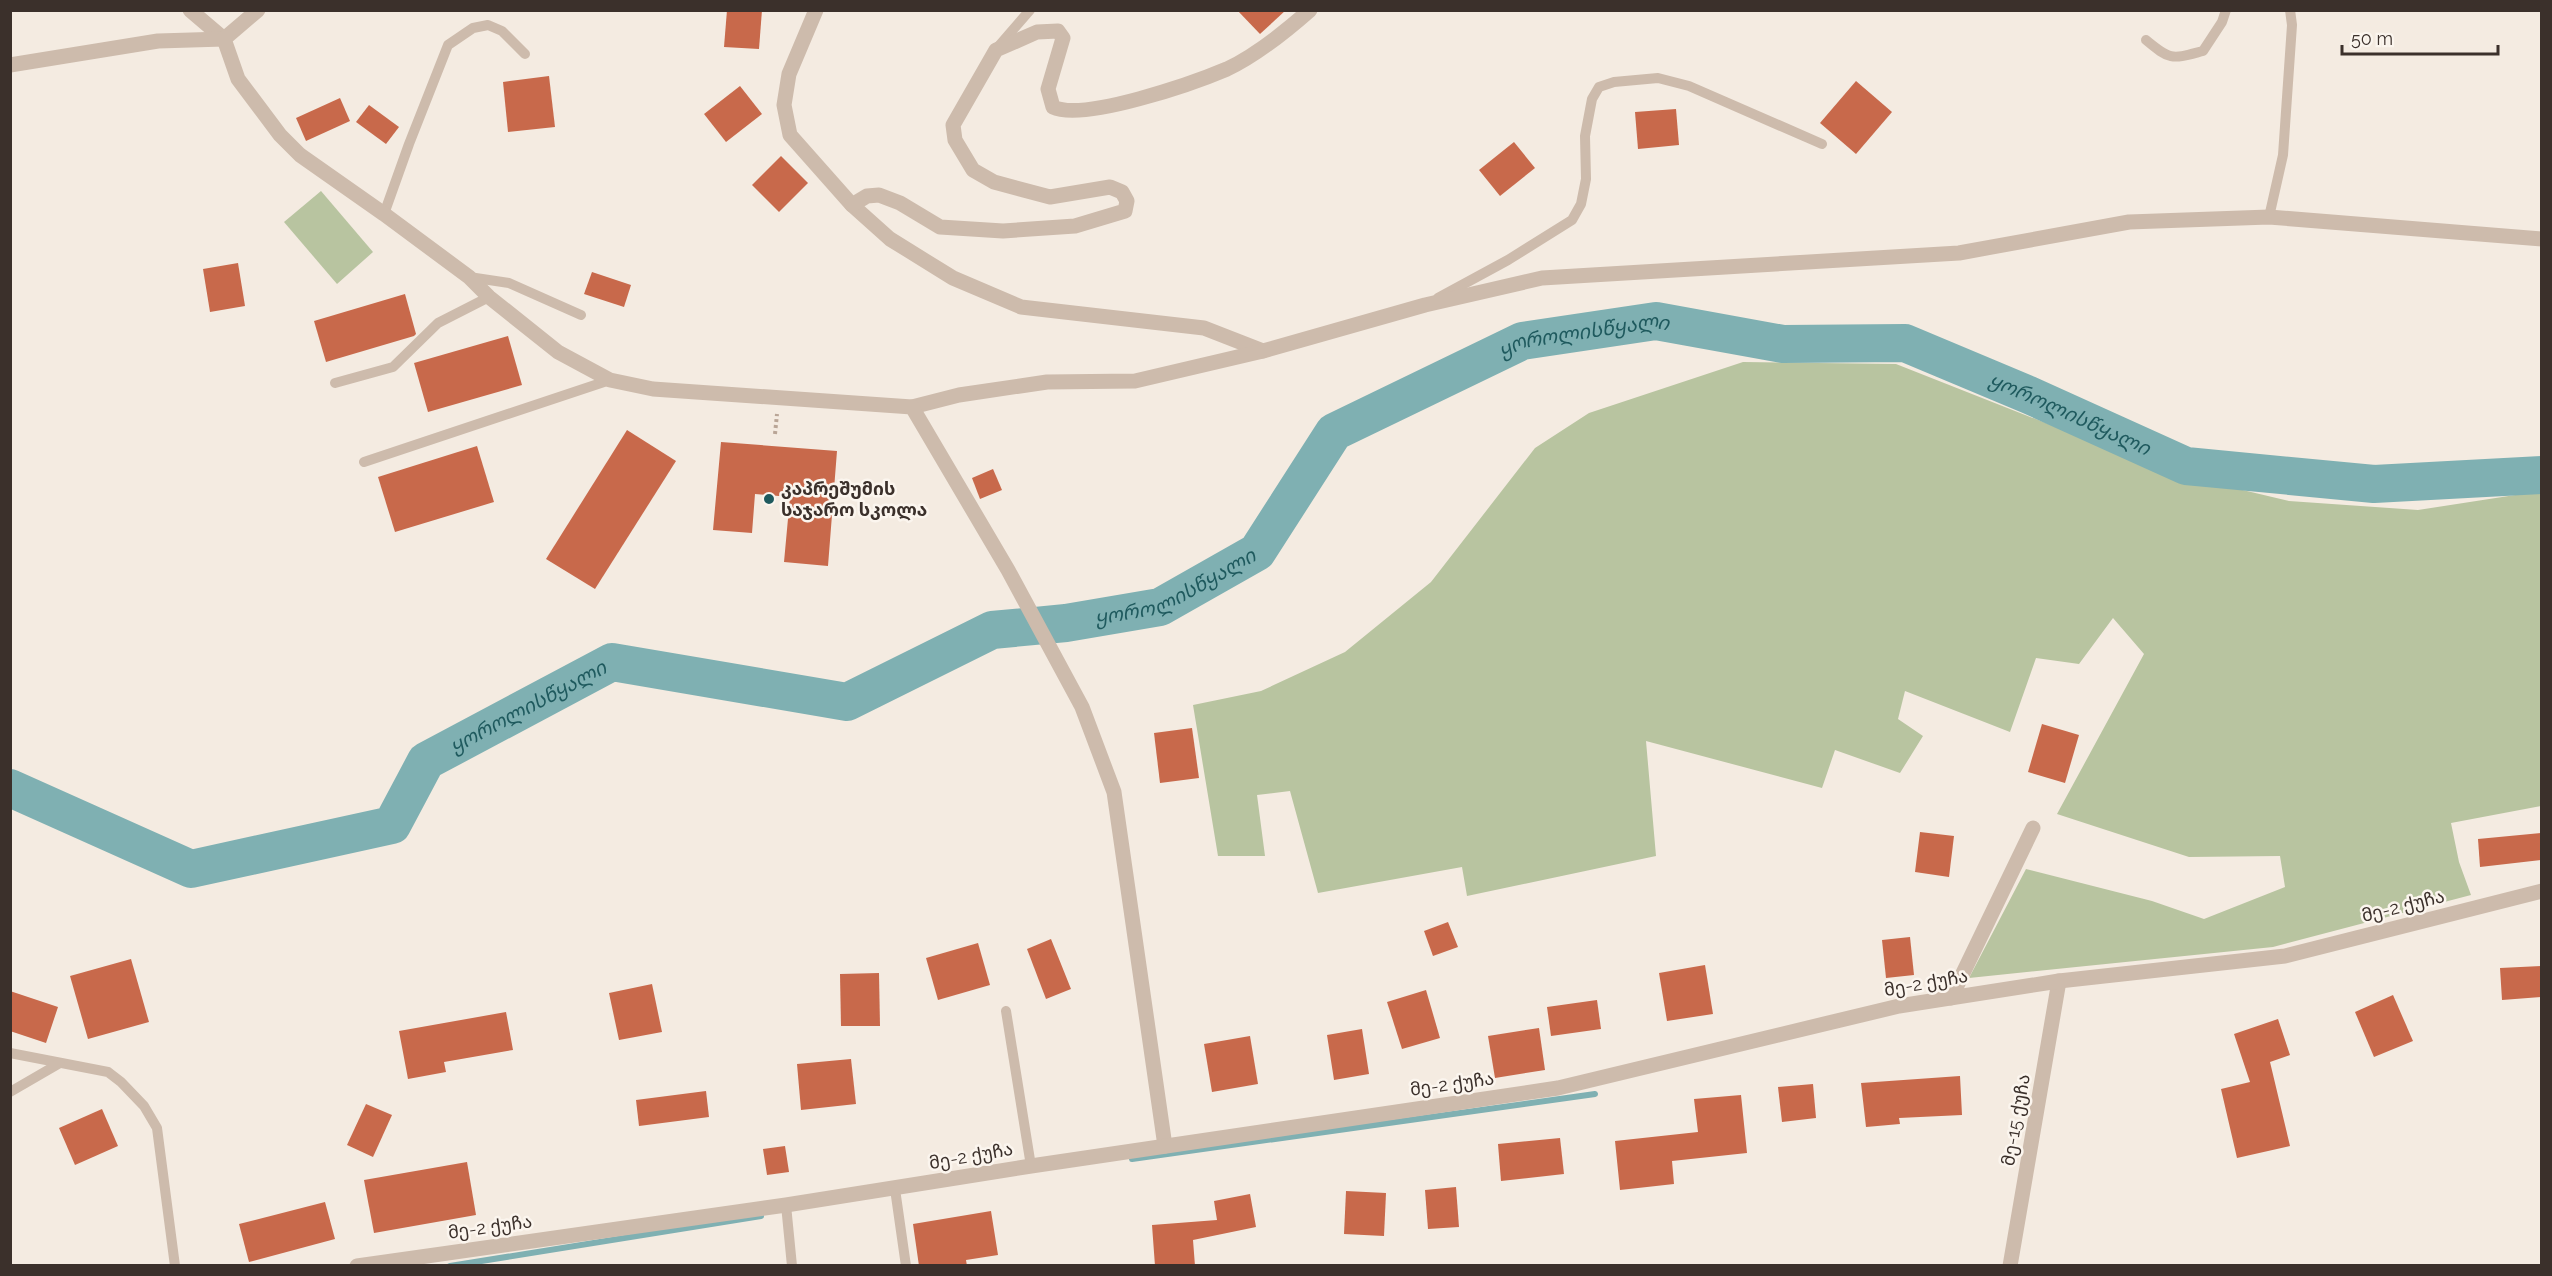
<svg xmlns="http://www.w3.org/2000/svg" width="2552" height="1276" font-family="Raleway,'Noto Sans Georgian',sans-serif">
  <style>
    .green { fill: #b8c4a0 }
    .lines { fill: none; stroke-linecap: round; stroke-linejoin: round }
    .stream { stroke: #7fb0b2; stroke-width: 6 }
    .river { stroke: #7fb0b2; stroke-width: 38 }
    .building { fill: #c8694b }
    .path { stroke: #b9a596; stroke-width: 4; stroke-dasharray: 3 3; stroke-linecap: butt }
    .service { stroke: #cdbbac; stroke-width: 10 }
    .minor { stroke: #cdbbac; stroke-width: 15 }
    .tertiary { stroke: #cdbbac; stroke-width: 15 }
    .poi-dot { fill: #1f5a5e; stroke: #fbf5ee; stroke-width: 2 }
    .labels { text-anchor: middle; stroke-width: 5; stroke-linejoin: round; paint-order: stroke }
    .poi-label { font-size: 18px; font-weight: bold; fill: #3b302b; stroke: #fbf5ee; text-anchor: start }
    .street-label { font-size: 18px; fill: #3b302b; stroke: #fbf5ee }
    .water-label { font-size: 20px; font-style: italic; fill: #1f5a5e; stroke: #fbf5ee }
  </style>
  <rect width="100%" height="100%" fill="#f4ebe1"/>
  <g class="green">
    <path d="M 321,191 L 373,252 L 337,284 L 284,222 Z"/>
    <path d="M 1743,362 L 1896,364 L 2175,474 L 2289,501 L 2418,510 L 2541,491 L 2541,806 L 2451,823 L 2459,862 L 2471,895 L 2273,947 L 1969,978 L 2026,869 L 2152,901 L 2204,919 L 2285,887 L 2280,856 L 2189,857 L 2057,814 L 2144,654 L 2113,618 L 2079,664 L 2036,658 L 2010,732 L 1905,691 L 1898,719 L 1923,736 L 1900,773 L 1835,750 L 1822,788 L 1646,741 L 1656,856 L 1467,896 L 1462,867 L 1318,893 L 1290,791 L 1257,795 L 1265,856 L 1218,856 L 1193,705 L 1261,691 L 1345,652 L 1431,582 L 1535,448 L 1589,413 Z"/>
  </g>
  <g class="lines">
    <g class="stream">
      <path d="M 1132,1159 L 1595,1094"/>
      <path d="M 450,1266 L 761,1216"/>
    </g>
    <path class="river" id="s1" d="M 10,788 L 191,869 L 392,825 L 426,761 L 612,662 L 847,702 L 992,630 L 1066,623 L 1160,607 L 1257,552 L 1334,432 L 1522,341 L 1656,321 L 1783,344 L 1905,343 L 2029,395 L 2186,466 L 2374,484 L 2542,475"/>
  </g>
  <g class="building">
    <path d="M 727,10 L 762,10 L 759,49 L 724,47 Z"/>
    <path d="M 1237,10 L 1286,10 L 1260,34 Z"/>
    <path d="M 549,76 L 555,127 L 508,132 L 503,82 Z"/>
    <path d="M 1856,81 L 1892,112 L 1856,154 L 1820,123 Z"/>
    <path d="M 740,86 L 762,114 L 726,142 L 704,114 Z"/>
    <path d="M 340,98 L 350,121 L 306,141 L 296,118 Z"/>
    <path d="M 369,105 L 399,127 L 386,144 L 356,122 Z"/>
    <path d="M 1676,109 L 1679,145 L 1638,149 L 1635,112 Z"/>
    <path d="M 1514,142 L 1535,168 L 1500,196 L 1479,170 Z"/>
    <path d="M 781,156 L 808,183 L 779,212 L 752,185 Z"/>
    <path d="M 238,263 L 245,306 L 210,312 L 203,269 Z"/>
    <path d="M 592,272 L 631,285 L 624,307 L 584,294 Z"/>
    <path d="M 405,294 L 416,334 L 414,336 L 326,362 L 314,321 Z"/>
    <path d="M 508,336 L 522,385 L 428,412 L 414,363 Z"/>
    <path d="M 627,430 L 676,461 L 595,589 L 546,559 Z"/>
    <path d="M 721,442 L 837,451 L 828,566 L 784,562 L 790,497 L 755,494 L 752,533 L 713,530 Z"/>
    <path d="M 477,446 L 494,502 L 395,532 L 378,477 Z"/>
    <path d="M 993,469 L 1002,490 L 980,499 L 972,478 Z"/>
    <path d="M 2042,724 L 2079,735 L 2065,783 L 2028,772 Z"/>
    <path d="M 1192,728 L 1199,778 L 1160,783 L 1154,733 Z"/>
    <path d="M 1920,832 L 1954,836 L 1949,877 L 1915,872 Z"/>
    <path d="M 2541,833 L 2541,860 L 2480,867 L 2478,839 Z"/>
    <path d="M 1448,922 L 1458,947 L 1433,956 L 1424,931 Z"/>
    <path d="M 1910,937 L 1914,975 L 1886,978 L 1882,940 Z"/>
    <path d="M 1051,939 L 1071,989 L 1046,999 L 1027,949 Z"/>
    <path d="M 978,943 L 990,985 L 938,1000 L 926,958 Z"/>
    <path d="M 131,959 L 149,1022 L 88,1039 L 70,976 Z"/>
    <path d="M 1705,965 L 1713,1014 L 1667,1021 L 1659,973 Z"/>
    <path d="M 2541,966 L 2541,997 L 2502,1000 L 2500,968 Z"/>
    <path d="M 879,973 L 880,1026 L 841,1026 L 840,974 Z"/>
    <path d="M 652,984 L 662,1032 L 619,1040 L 609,993 Z"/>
    <path d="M 1426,990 L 1440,1038 L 1402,1049 L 1387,1002 Z"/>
    <path d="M 10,991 L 58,1007 L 46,1043 L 10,1031 Z"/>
    <path d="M 2393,995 L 2413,1041 L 2374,1057 L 2355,1012 Z"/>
    <path d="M 1597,1000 L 1601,1029 L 1551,1036 L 1547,1007 Z"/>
    <path d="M 506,1012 L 513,1050 L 444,1062 L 446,1072 L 408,1079 L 399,1031 Z"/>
    <path d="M 2278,1019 L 2290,1055 L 2270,1062 L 2290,1146 L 2237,1158 L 2221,1089 L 2250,1082 L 2234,1034 Z"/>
    <path d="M 1539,1028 L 1545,1070 L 1495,1078 L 1488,1036 Z"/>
    <path d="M 1362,1029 L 1369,1074 L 1334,1080 L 1327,1035 Z"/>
    <path d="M 1250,1036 L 1258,1084 L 1212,1092 L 1204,1044 Z"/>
    <path d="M 851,1059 L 856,1104 L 801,1110 L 797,1064 Z"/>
    <path d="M 1960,1076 L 1962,1115 L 1899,1118 L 1900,1124 L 1866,1127 L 1861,1083 Z"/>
    <path d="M 1813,1084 L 1816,1118 L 1782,1122 L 1778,1087 Z"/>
    <path d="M 706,1091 L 709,1117 L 639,1126 L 636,1100 Z"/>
    <path d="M 1741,1095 L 1747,1153 L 1672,1161 L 1674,1184 L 1620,1190 L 1615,1141 L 1698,1132 L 1694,1099 Z"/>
    <path d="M 366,1104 L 392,1115 L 373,1157 L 347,1145 Z"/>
    <path d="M 102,1109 L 118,1146 L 75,1165 L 59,1128 Z"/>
    <path d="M 1560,1138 L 1564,1174 L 1501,1181 L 1498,1144 Z"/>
    <path d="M 785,1146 L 789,1172 L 767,1175 L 763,1149 Z"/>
    <path d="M 467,1162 L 476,1215 L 374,1233 L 364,1180 Z"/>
    <path d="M 1456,1187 L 1459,1227 L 1428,1229 L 1425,1190 Z"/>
    <path d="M 1346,1191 L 1386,1193 L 1384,1236 L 1344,1234 Z"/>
    <path d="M 1250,1194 L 1256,1227 L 1193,1240 L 1195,1266 L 1155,1266 L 1152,1225 L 1217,1220 L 1214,1201 Z"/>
    <path d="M 325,1202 L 335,1239 L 249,1262 L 239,1224 Z"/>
    <path d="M 991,1211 L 998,1255 L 966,1260 L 967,1266 L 919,1266 L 913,1224 Z"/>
  </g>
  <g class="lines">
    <path class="path" d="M 775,434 L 777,414"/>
    <g class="service">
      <path d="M 2146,40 C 2171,61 2172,59 2203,51 L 2222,22 L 2226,10"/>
      <path d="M 998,47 L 1030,10"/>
      <path d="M 384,214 L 409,144 L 448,45 L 473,28 L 488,25 L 502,31 L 525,54"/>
      <path d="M 2269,217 L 2283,155 L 2292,25 L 2290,10"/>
      <path d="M 469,277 L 509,283 L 581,315"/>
      <path d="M 1438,298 L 1508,260 L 1572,220 L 1581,204 L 1586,179 L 1585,136 L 1592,99 L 1599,87 L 1614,82 L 1658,78 L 1689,86 L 1822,144"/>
      <path d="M 335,383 L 393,367 L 438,323 L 489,297"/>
      <path d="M 364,462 L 610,380"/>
      <path d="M 1006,1011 L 1031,1166"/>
      <path d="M 10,1053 L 108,1072 L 121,1082 L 144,1106 L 157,1128 L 175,1266"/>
      <path d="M 10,1092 L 60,1063"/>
      <path d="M 895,1189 L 906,1266"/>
      <path d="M 786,1205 L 792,1266"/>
    </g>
    <g class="minor">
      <path d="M 190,10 L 224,39"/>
      <path d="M 816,10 L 789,74 L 784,105 L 790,135 L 852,205 L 890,239 L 953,278 L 1021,307 L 1204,328 L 1263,351"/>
      <path d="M 10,65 L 158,41 L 224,39"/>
      <path d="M 852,205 L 867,196 L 879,195 L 900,203 L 940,227 L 1003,231 L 1075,226 L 1125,211 L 1127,201 L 1122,192 L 1110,187 L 1050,197 L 994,182 L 973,170 L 955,140 L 953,125 L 996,50 L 1037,32 L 1058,31 L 1063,38 L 1048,89 L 1053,107 C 1083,122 1194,83 1227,69 C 1257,55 1285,32 1310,10"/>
      <path d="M 912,407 L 959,395 L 1047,382 L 1135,381 L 1263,351 L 1425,305 L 1542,278 L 1959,253 L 2129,222 L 2269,217 L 2542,239"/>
      <path d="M 1951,998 L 2033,828"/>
      <path d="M 2010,1266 L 2059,981"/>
    </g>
    <g class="tertiary">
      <path d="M 258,10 L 224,39 L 238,79 L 280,135 L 300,155 L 384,214 L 469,277 L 489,297 L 558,352 L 610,380 L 653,389 L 912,407 L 1008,570 L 1082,707 L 1114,792 L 1165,1146"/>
      <path d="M 357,1266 L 786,1205 L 1031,1166 L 1558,1088 L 1899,1006 L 2059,981 L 2285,956 L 2542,891"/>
    </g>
  </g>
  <circle class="poi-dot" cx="769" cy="499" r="6"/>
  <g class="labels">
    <g class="poi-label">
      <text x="781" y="495">კაპრეშუმის<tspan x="781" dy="21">საჯარო სკოლა</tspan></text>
    </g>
    <g class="street-label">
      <text transform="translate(2403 906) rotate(-14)" y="6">მე-2 ქუჩა</text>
      <text transform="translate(1926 983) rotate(-10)" y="6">მე-2 ქუჩა</text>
      <text transform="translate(1452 1084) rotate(-8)" y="6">მე-2 ქუჩა</text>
      <text transform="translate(2016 1120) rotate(-80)" y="6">მე-15 ქუჩა</text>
      <text transform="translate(971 1156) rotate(-10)" y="6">მე-2 ქუჩა</text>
      <text transform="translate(490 1227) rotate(-8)" y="6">მე-2 ქუჩა</text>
    </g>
    <g class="water-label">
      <text dy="7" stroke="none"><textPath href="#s1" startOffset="1782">ყოროლისწყალი</textPath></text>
      <text dy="7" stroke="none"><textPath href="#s1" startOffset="2286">ყოროლისწყალი</textPath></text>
      <text dy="7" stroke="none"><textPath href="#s1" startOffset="1278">ყოროლისწყალი</textPath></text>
      <text dy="7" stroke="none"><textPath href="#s1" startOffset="592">ყოროლისწყალი</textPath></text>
    </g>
  </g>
  <rect width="2552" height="1276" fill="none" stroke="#3b302b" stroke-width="24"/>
  <path d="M2342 45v9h156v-9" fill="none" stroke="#3b302b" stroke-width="3"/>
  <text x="2351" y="45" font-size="18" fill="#3b302b" stroke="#fbf5ee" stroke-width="4.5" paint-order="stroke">50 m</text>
</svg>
